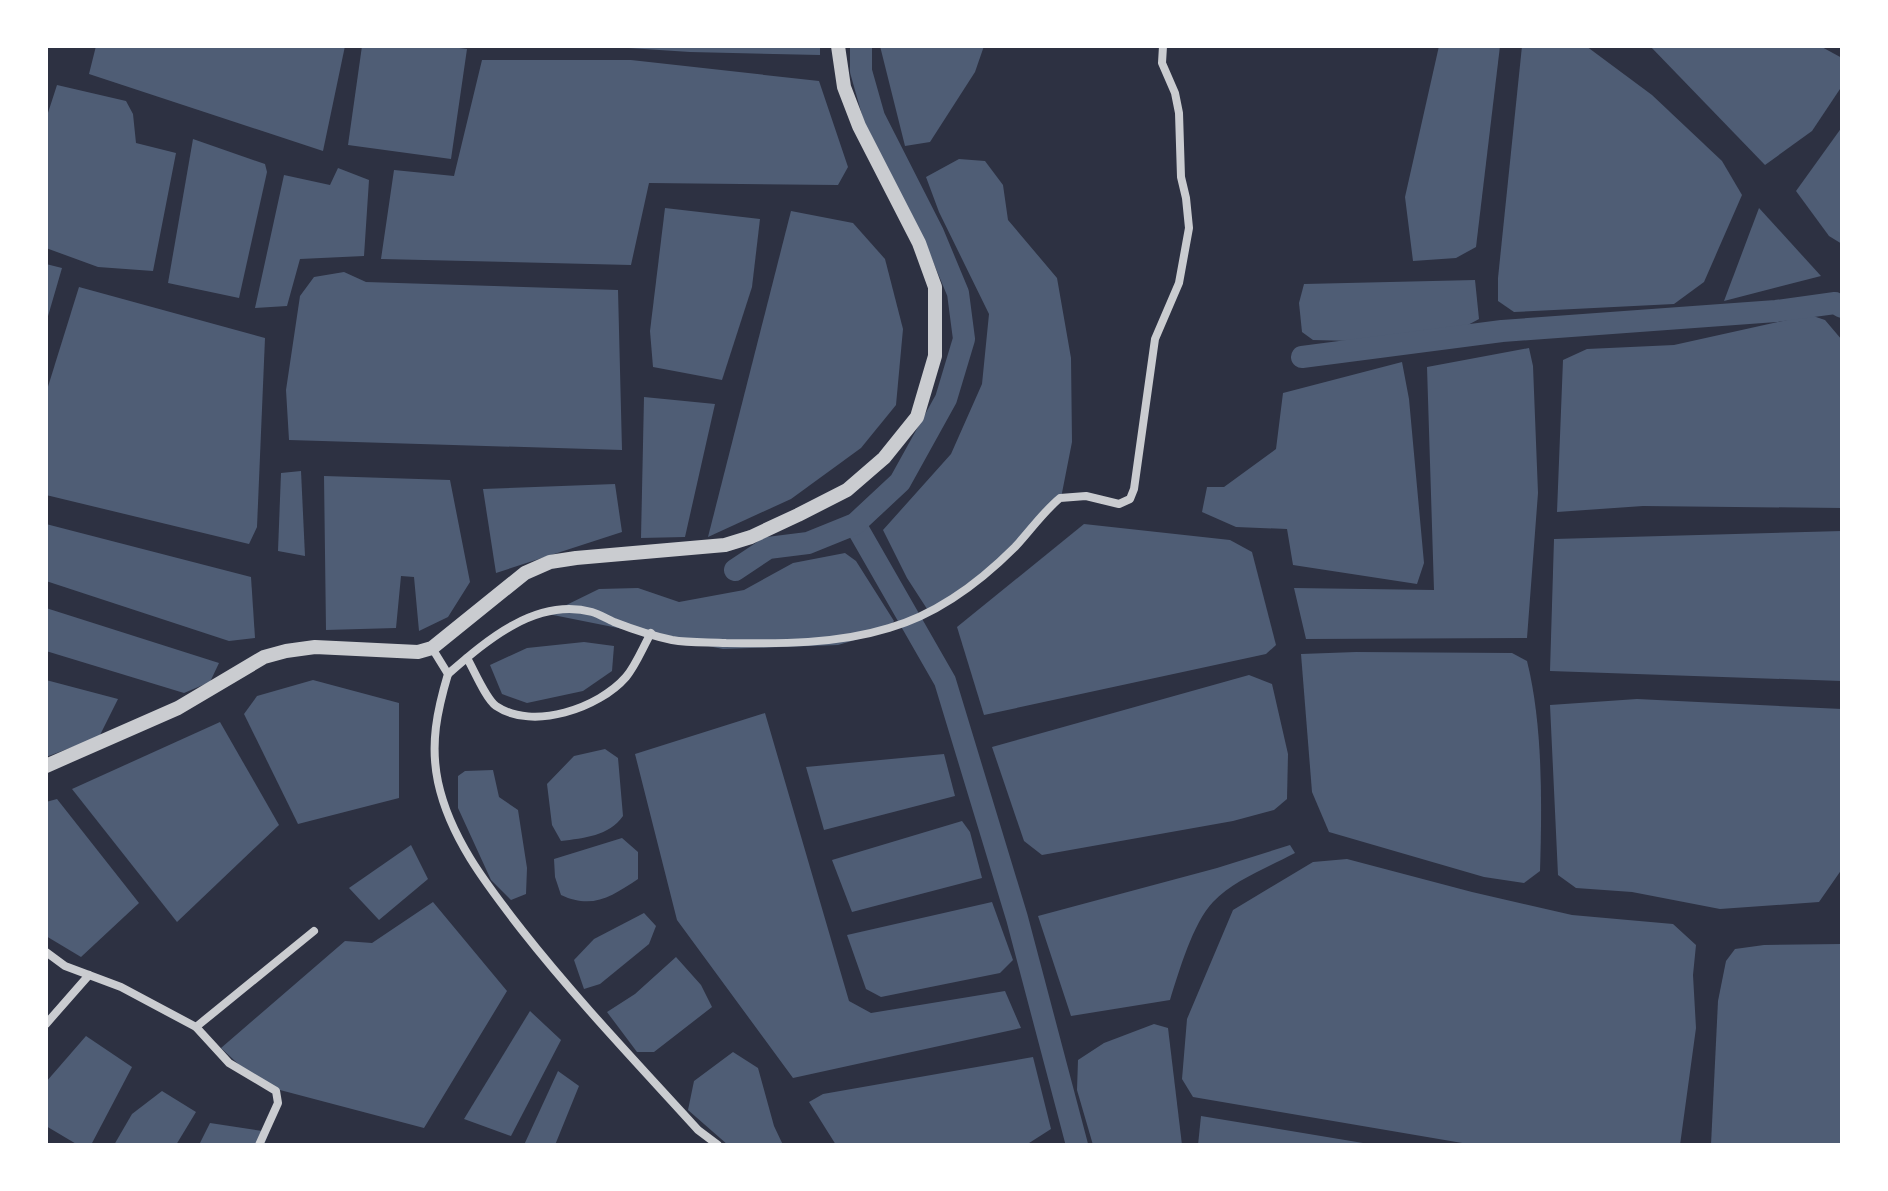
<svg xmlns="http://www.w3.org/2000/svg" width="1888" height="1191" font-family="'Nunito Sans',sans-serif">
  <style>
    .water { fill: #4f5d75 }
    .lines { fill: none; stroke-linecap: round; stroke-linejoin: round }
    .canal { stroke: #4f5d75; stroke-width: 22 }
    .minor { stroke: #caccd0; stroke-width: 8 }
    .tertiary { stroke: #caccd0; stroke-width: 14 }
  </style>
  <rect width="100%" height="100%" fill="#2d3142"/>
  <g class="water">
    <path d="M 96,46 L 345,46 L 323,151 L 89,74 Z"/>
    <path d="M 362,46 L 444,46 L 467,49 L 451,159 L 348,145 Z"/>
    <path d="M 598,46 L 820,46 L 820,55 L 690,52 Z"/>
    <path d="M 880,46 L 984,46 L 975,72 L 930,142 L 905,146 Z"/>
    <path d="M 1439,46 L 1500,46 L 1476,247 L 1456,258 L 1413,261 L 1405,197 Z"/>
    <path d="M 1522,46 L 1586,46 L 1652,95 L 1722,161 L 1742,195 L 1704,282 L 1674,304 L 1514,312 L 1498,301 L 1498,278 Z"/>
    <path d="M 1650,46 L 1820,46 L 1842,58 L 1842,86 L 1812,131 L 1765,165 Z"/>
    <path d="M 482,60 L 631,60 L 819,81 L 848,167 L 838,185 L 649,183 L 631,265 L 381,259 L 394,170 L 454,176 Z"/>
    <path d="M 57,85 L 126,101 L 133,114 L 136,143 L 176,153 L 153,271 L 98,267 L 46,248 L 46,119 Z"/>
    <path d="M 1842,127 L 1842,244 L 1829,236 L 1796,191 Z"/>
    <path d="M 193,139 L 265,164 L 267,172 L 239,298 L 168,283 Z"/>
    <path d="M 959,159 L 985,161 L 1003,185 L 1008,220 L 1057,278 L 1071,358 L 1072,442 L 1061,498 L 1023,542 L 929,612 L 907,578 L 883,530 L 951,454 L 982,384 L 989,314 L 939,212 L 926,177 Z"/>
    <path d="M 338,168 L 369,180 L 364,256 L 300,259 L 287,306 L 255,308 L 284,175 L 330,185 Z"/>
    <path d="M 665,208 L 760,219 L 752,287 L 722,380 L 653,367 L 650,331 Z"/>
    <path d="M 1759,208 L 1821,276 L 1724,301 Z"/>
    <path d="M 791,211 L 853,223 L 885,259 L 903,329 L 896,405 L 861,448 L 791,499 L 708,537 Z"/>
    <path d="M 46,264 L 62,268 L 46,323 Z"/>
    <path d="M 344,272 L 366,282 L 618,290 L 622,450 L 289,440 L 286,390 L 300,296 L 314,277 Z"/>
    <path d="M 1475,280 L 1479,319 L 1466,326 L 1352,341 L 1313,340 L 1302,332 L 1299,303 L 1304,284 Z"/>
    <path d="M 79,287 L 265,338 L 257,527 L 249,544 L 46,495 L 46,393 Z"/>
    <path d="M 1810,315 L 1825,320 L 1842,340 L 1842,508 L 1643,506 L 1557,512 L 1563,360 L 1587,349 L 1674,345 Z"/>
    <path d="M 1529,348 L 1533,366 L 1538,493 L 1527,638 L 1306,639 L 1294,588 L 1434,590 L 1427,367 Z"/>
    <path d="M 1402,362 L 1409,399 L 1424,563 L 1417,584 L 1293,565 L 1287,529 L 1236,527 L 1202,512 L 1207,487 L 1224,487 L 1276,449 L 1283,393 Z"/>
    <path d="M 644,397 L 715,404 L 685,537 L 641,538 Z"/>
    <path d="M 301,471 L 305,556 L 278,551 L 281,473 Z"/>
    <path d="M 324,476 L 450,480 L 470,582 L 448,617 L 419,631 L 414,577 L 401,576 L 396,628 L 326,630 Z"/>
    <path d="M 615,484 L 622,532 L 496,573 L 483,489 Z"/>
    <path d="M 46,524 L 251,577 L 255,638 L 229,641 L 46,581 Z"/>
    <path d="M 1084,524 L 1230,540 L 1252,552 L 1276,645 L 1266,654 L 984,715 L 957,627 Z"/>
    <path d="M 1842,531 L 1842,681 L 1550,671 L 1554,539 Z"/>
    <path d="M 845,553 L 856,561 L 894,621 L 886,631 L 838,645 L 723,649 L 548,614 L 599,589 L 638,588 L 679,602 L 744,590 L 793,563 Z"/>
    <path d="M 46,608 L 219,663 L 210,682 L 184,693 L 46,651 Z"/>
    <path d="M 584,642 L 614,646 L 612,671 L 583,691 L 527,703 L 502,694 L 490,665 L 527,648 Z"/>
    <path d="M 1356,652 L 1512,653 L 1527,661 C 1543,725 1542,805 1540,871 L 1524,883 L 1484,877 L 1329,832 L 1312,792 L 1301,654 Z"/>
    <path d="M 1249,675 L 1272,684 L 1288,754 L 1287,799 L 1274,810 L 1233,821 L 1042,855 L 1024,841 L 992,747 Z"/>
    <path d="M 46,680 L 118,699 L 99,737 L 46,757 Z"/>
    <path d="M 313,680 L 399,703 L 399,798 L 298,824 L 244,714 L 257,696 Z"/>
    <path d="M 1637,699 L 1842,709 L 1842,869 L 1819,902 L 1720,909 L 1632,892 L 1576,888 L 1558,875 L 1550,705 Z"/>
    <path d="M 765,713 L 849,1001 L 871,1013 L 1005,991 L 1021,1028 L 793,1078 L 677,920 L 635,754 Z"/>
    <path d="M 220,722 L 279,825 L 177,922 L 72,789 Z"/>
    <path d="M 605,749 L 618,758 L 623,816 C 609,836 584,838 561,841 L 552,825 L 547,784 L 574,756 Z"/>
    <path d="M 944,754 L 955,796 L 824,830 L 806,767 Z"/>
    <path d="M 493,770 L 499,797 L 518,810 L 527,868 L 526,894 L 511,900 L 491,880 L 458,808 L 458,776 L 465,771 Z"/>
    <path d="M 57,799 L 139,903 L 81,957 L 46,936 L 46,802 Z"/>
    <path d="M 962,821 L 970,832 L 982,878 L 852,912 L 832,860 Z"/>
    <path d="M 622,838 L 638,852 L 638,879 C 612,896 593,910 561,895 L 555,877 L 554,859 Z"/>
    <path d="M 411,845 L 428,879 L 379,920 L 349,888 Z"/>
    <path d="M 1290,845 L 1295,853 C 1269,867 1234,880 1213,902 C 1193,923 1179,971 1170,1000 L 1071,1016 L 1038,916 L 1217,868 Z"/>
    <path d="M 1347,859 L 1472,892 L 1572,915 L 1673,924 L 1696,945 L 1693,975 L 1696,1028 L 1680,1145 L 1474,1145 L 1193,1097 L 1182,1079 L 1187,1019 L 1233,910 L 1313,862 Z"/>
    <path d="M 433,902 L 507,991 L 424,1128 L 261,1085 L 221,1048 L 345,941 L 372,943 Z"/>
    <path d="M 992,902 L 1013,960 L 1000,973 L 881,997 L 866,989 L 847,935 Z"/>
    <path d="M 644,913 L 656,926 L 649,944 L 600,984 L 584,989 L 574,960 L 594,939 Z"/>
    <path d="M 1842,944 L 1842,1145 L 1711,1145 L 1718,1001 L 1726,961 L 1735,949 L 1764,945 Z"/>
    <path d="M 676,957 L 701,985 L 712,1007 L 654,1052 L 637,1052 L 607,1012 L 635,994 Z"/>
    <path d="M 530,1011 L 561,1040 L 511,1136 L 464,1119 Z"/>
    <path d="M 1154,1024 L 1168,1028 L 1182,1145 L 1093,1145 L 1077,1090 L 1078,1060 L 1104,1043 Z"/>
    <path d="M 86,1036 L 132,1067 L 91,1145 L 78,1145 L 46,1126 L 46,1082 Z"/>
    <path d="M 733,1052 L 758,1068 L 774,1126 L 783,1145 L 728,1145 L 688,1110 L 694,1081 Z"/>
    <path d="M 1033,1057 L 1051,1129 L 1026,1145 L 836,1145 L 809,1102 L 823,1094 Z"/>
    <path d="M 558,1071 L 579,1086 L 555,1145 L 524,1145 Z"/>
    <path d="M 162,1091 L 196,1112 L 176,1145 L 114,1145 L 132,1114 Z"/>
    <path d="M 1201,1116 L 1375,1145 L 1198,1145 Z"/>
    <path d="M 210,1123 L 269,1132 L 264,1145 L 199,1145 Z"/>
  </g>
  <g class="lines">
    <g class="canal">
      <path d="M 1302,357 L 1502,331 L 1776,311 L 1835,303 L 1842,307"/>
      <path d="M 855,524 L 945,681 L 1017,918 L 1077,1145"/>
      <path d="M 735,570 L 768,548 L 808,543 L 855,524 L 900,482 L 946,399 L 964,339 L 958,293 L 933,233 L 874,117 L 861,71 L 861,46"/>
    </g>
    <g class="minor">
      <path d="M 432,648 L 448,674 C 437,711 430,744 438,782 C 450,838 487,885 521,929 C 576,999 638,1064 698,1130 L 718,1145"/>
      <path d="M 467,658 C 474,670 486,699 496,706 C 533,731 599,708 626,677 C 636,665 643,647 651,633"/>
      <path d="M 448,674 C 486,641 536,597 592,612 C 599,614 607,619 614,622 C 632,629 653,636 672,640 C 689,643 709,642 726,643 C 780,644 837,644 889,628 C 938,614 980,582 1015,547 C 1030,531 1043,512 1060,498 L 1086,496 L 1119,504 L 1130,499 L 1134,489 L 1155,339 L 1179,283 L 1189,228 L 1186,198 L 1181,177 L 1179,113 L 1175,93 L 1162,63 L 1163,46"/>
      <path d="M 46,952 L 65,966 L 121,987 L 196,1027 L 229,1063 L 276,1091 L 278,1103 L 259,1145"/>
      <path d="M 46,1024 L 89,975"/>
      <path d="M 196,1027 L 314,931"/>
    </g>
    <path class="tertiary" d="M 46,766 L 178,708 L 264,657 L 286,651 L 315,647 L 418,652 L 432,648 L 525,573 L 550,562 L 576,558 L 725,545 L 751,537 L 798,515 L 847,490 L 884,458 L 917,417 L 935,356 L 935,287 L 919,243 L 859,126 L 844,87 L 838,46"/>
  </g>
  <rect width="1888" height="1191" fill="none" stroke="#ffffff" stroke-width="96"/>
</svg>
